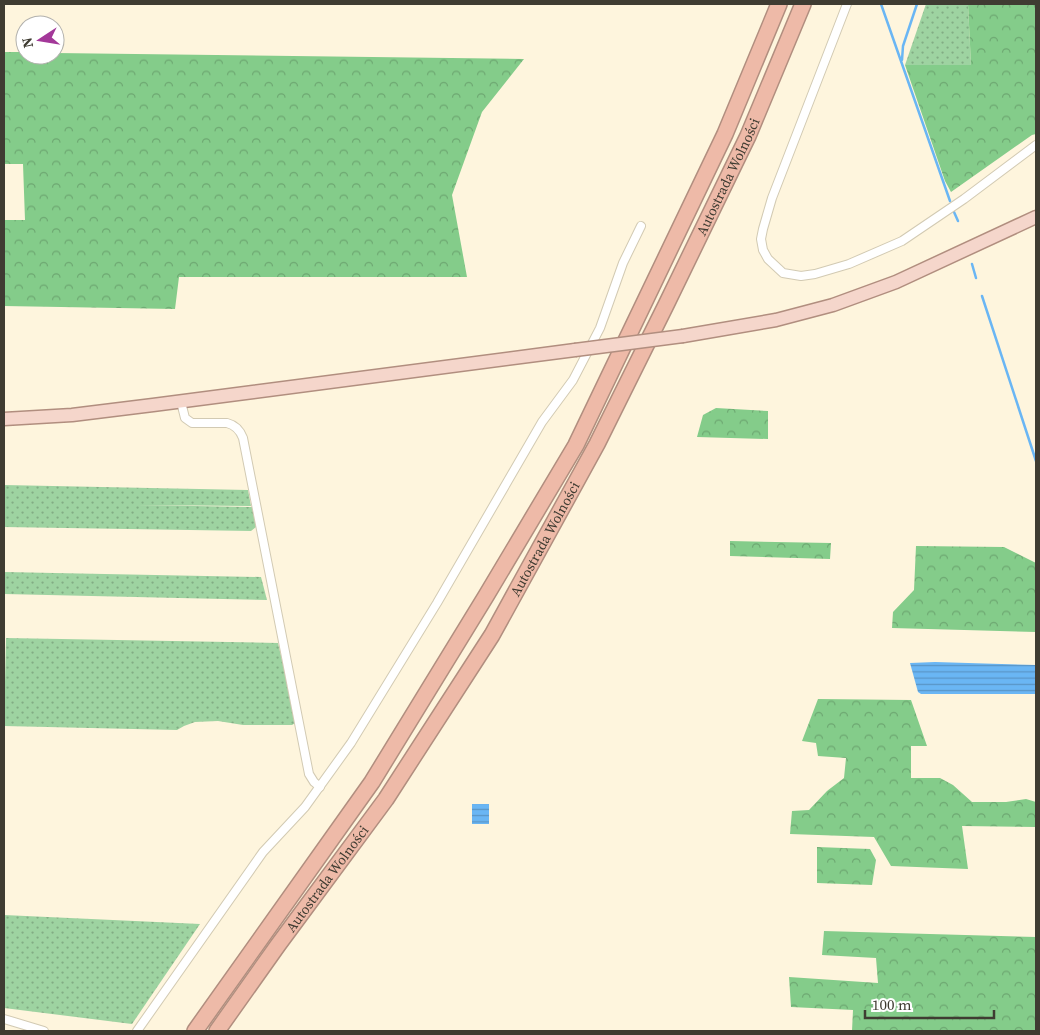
<svg xmlns="http://www.w3.org/2000/svg" width="1040" height="1035" font-family="'Source Serif 4',serif">
  <style>
    .green { fill: url(#green-dots) }
    .forest { fill: url(#forest-crowns) }
    .water { fill: url(#water-rules) }
    .lines { fill: none; stroke-linecap: round; stroke-linejoin: round }
    .stream { stroke: #6ab6f4; stroke-width: 2.5 }
    .minor-casing { stroke: #d2cab3; stroke-width: 10 }
    .primary-casing { stroke: #b18e7f; stroke-width: 15 }
    .motorway-casing { stroke: #b18e7f; stroke-width: 18 }
    .minor { stroke: #fff; stroke-width: 8 }
    .primary { stroke: #f5d6cb; stroke-width: 12 }
    .motorway { stroke: #eebaa8; stroke-width: 15 }
    .primary-bridge-casing { stroke: #b18e7f; stroke-width: 15; stroke-linecap: butt }
    .primary-bridge { stroke: #f5d6cb; stroke-width: 12 }
    .labels { text-anchor: middle; stroke-width: 5; stroke-linejoin: round; paint-order: stroke }
    .street-label { font-size: 14px; fill: #3f3c32; stroke: #fff }
  </style>
  <defs>
    <pattern id="green-dots" width="8" height="8" patternUnits="userSpaceOnUse" patternTransform="scale(1.25)"><rect width="8" height="8" fill="#9ed3a1"/><path d="M2 2h.1M6 6h.1" fill="none" stroke="#82ac84" stroke-width="1.8" stroke-linecap="round"/></pattern>
    <pattern id="forest-crowns" width="20" height="18" patternUnits="userSpaceOnUse" patternTransform="scale(1.25)"><rect width="20" height="18" fill="#84cc8a"/><path d="M2 6a3 3 0 1 1 6 0M12 15a3 3 0 1 1 6 0" fill="none" stroke="#6da771"/></pattern>
    <pattern id="water-rules" width="6" height="5" patternUnits="userSpaceOnUse" patternTransform="scale(1.25)"><rect width="6" height="5" fill="#6ab6f4"/><path d="M0 2.5h6" fill="none" stroke="#5995c6"/></pattern>
  </defs>
  <rect width="100%" height="100%" fill="#fef5dd"/>
  <g class="green">
    <path d="M 926,4 L 968,4 L 971,65 L 905,65 Z"/>
    <path d="M 4,485 L 248,490 L 251,506 L 136,505 L 252,507 L 256,527 L 251,531 L 4,527 Z"/>
    <path d="M 4,572 L 261,577 L 267,600 L 4,594 Z"/>
    <path d="M 6,638 L 278,643 L 297,722 L 292,725 L 243,725 L 218,721 L 195,722 L 184,726 L 177,730 L 4,726 L 4,683 L 5,682 Z"/>
    <path d="M 4,915 L 200,924 L 132,1024 L 4,1008 Z"/>
  </g>
  <g class="forest">
    <path d="M 968,4 L 1036,4 L 1036,134 L 1032,135 L 951,192 L 945,181 L 905,65 L 971,65 Z"/>
    <path d="M 4,52 L 25,52 L 25,55 L 55,55 L 55,53 L 524,59 L 482,112 L 452,195 L 467,277 L 179,277 L 175,309 L 4,306 L 4,220 L 25,220 L 23,164 L 4,164 Z"/>
    <path d="M 716,408 L 768,411 L 768,439 L 697,437 L 703,415 Z"/>
    <path d="M 730,541 L 831,543 L 830,559 L 730,556 Z"/>
    <path d="M 916,546 L 1004,547 L 1036,563 L 1036,632 L 892,628 L 893,612 L 914,590 Z"/>
    <path d="M 818,699 L 911,700 L 927,746 L 911,746 L 911,778 L 940,778 L 953,785 L 972,802 L 1006,802 L 1026,799 L 1036,802 L 1036,827 L 962,826 L 968,869 L 891,866 L 874,837 L 790,834 L 792,811 L 809,810 L 827,791 L 844,778 L 846,758 L 818,756 L 816,743 L 802,741 Z"/>
    <path d="M 817,847 L 870,849 L 876,860 L 872,885 L 817,883 Z"/>
    <path d="M 824,931 L 1036,937 L 1036,1031 L 852,1031 L 853,1010 L 791,1007 L 789,977 L 878,983 L 876,958 L 822,955 Z"/>
  </g>
  <g class="water">
    <path d="M 935,662 L 1036,665 L 1036,694 L 921,694 L 918,692 L 910,663 Z"/>
    <rect x="472" y="804" width="17" height="20"/>
  </g>
  <g class="lines">
    <g class="stream">
      <path d="M 881,4 L 950,201"/>
      <path d="M 902,60 L 903,46 L 917,4"/>
      <path d="M 954,212 L 958,221"/>
      <path d="M 972,264 L 976,278"/>
      <path d="M 982,296 L 1036,461"/>
    </g>
    <g class="minor-casing">
      <g id="minor">
        <path d="M 847,4 L 772,198 L 763,229 L 761,239 L 763,250 L 768,259 L 783,273 L 801,276 L 815,274 L 849,264 L 902,241 L 964,199 L 1036,145"/>
        <path d="M 181,402 L 185,418 L 192,423 L 227,423 C 235,425 240,430 243,438 L 309,774 L 314,782 L 320,787"/>
        <path d="M 4,1019 L 44,1031"/>
        <path d="M 137,1031 L 263,852 L 305,807 L 351,743 L 437,603 L 542,422 L 573,380 L 600,328 L 623,263 L 641,226"/>
      </g>
    </g>
    <g class="primary-casing">
      <g id="primary">
        <path d="M 683,336 L 776,320 L 833,305 L 896,282 L 1036,217"/>
        <path d="M 4,419 L 72,415 L 153,405 L 575,350"/>
      </g>
    </g>
    <g class="motorway-casing">
      <g id="motorway">
        <path d="M 195,1031 L 372,782 L 486,596 L 576,445 L 725,134 L 779,4"/>
        <path id="s1" d="M 217,1031 L 278,945 L 386,799 L 492,635 L 597,444 L 666,305 L 748,136 L 803,4"/>
      </g>
    </g>
    <use href="#minor" class="minor"/>
    <use href="#primary" class="primary"/>
    <use href="#motorway" class="motorway"/>
    <g class="primary-bridge-casing">
      <path id="primary-bridge" d="M 575,350 L 683,336"/>
    </g>
    <use href="#primary-bridge" class="primary-bridge"/>
  </g>
  <g class="labels">
    <g class="street-label">
      <text dy="5" stroke="none"><textPath href="#s1" startOffset="998">Autostrada Wolności</textPath></text>
      <text dy="5" stroke="none"><textPath href="#s1" startOffset="592">Autostrada Wolności</textPath></text>
      <text dy="5" stroke="none"><textPath href="#s1" startOffset="188">Autostrada Wolności</textPath></text>
    </g>
  </g>
  <rect width="1040" height="1035" fill="none" stroke="#3f3c32" stroke-width="10"/>
  <g transform="translate(40 40) rotate(258)"><circle r="24" fill="#ffffff" stroke="#b2b1ad"/>
  <path d="M0-4L9 19L0 12L-9 19Z" fill="#a33899"/>
  <text y="-8" font-size="14" font-weight="bold" text-anchor="middle" fill="#3f3c32">N</text>
  </g>
  <path d="M865 1010v8h129v-8" fill="none" stroke="#3f3c32" stroke-width="2.5"/>
  <text x="872" y="1010" font-size="15" fill="#3f3c32" stroke="#ffffff" stroke-width="4" paint-order="stroke">100 m</text>
</svg>
